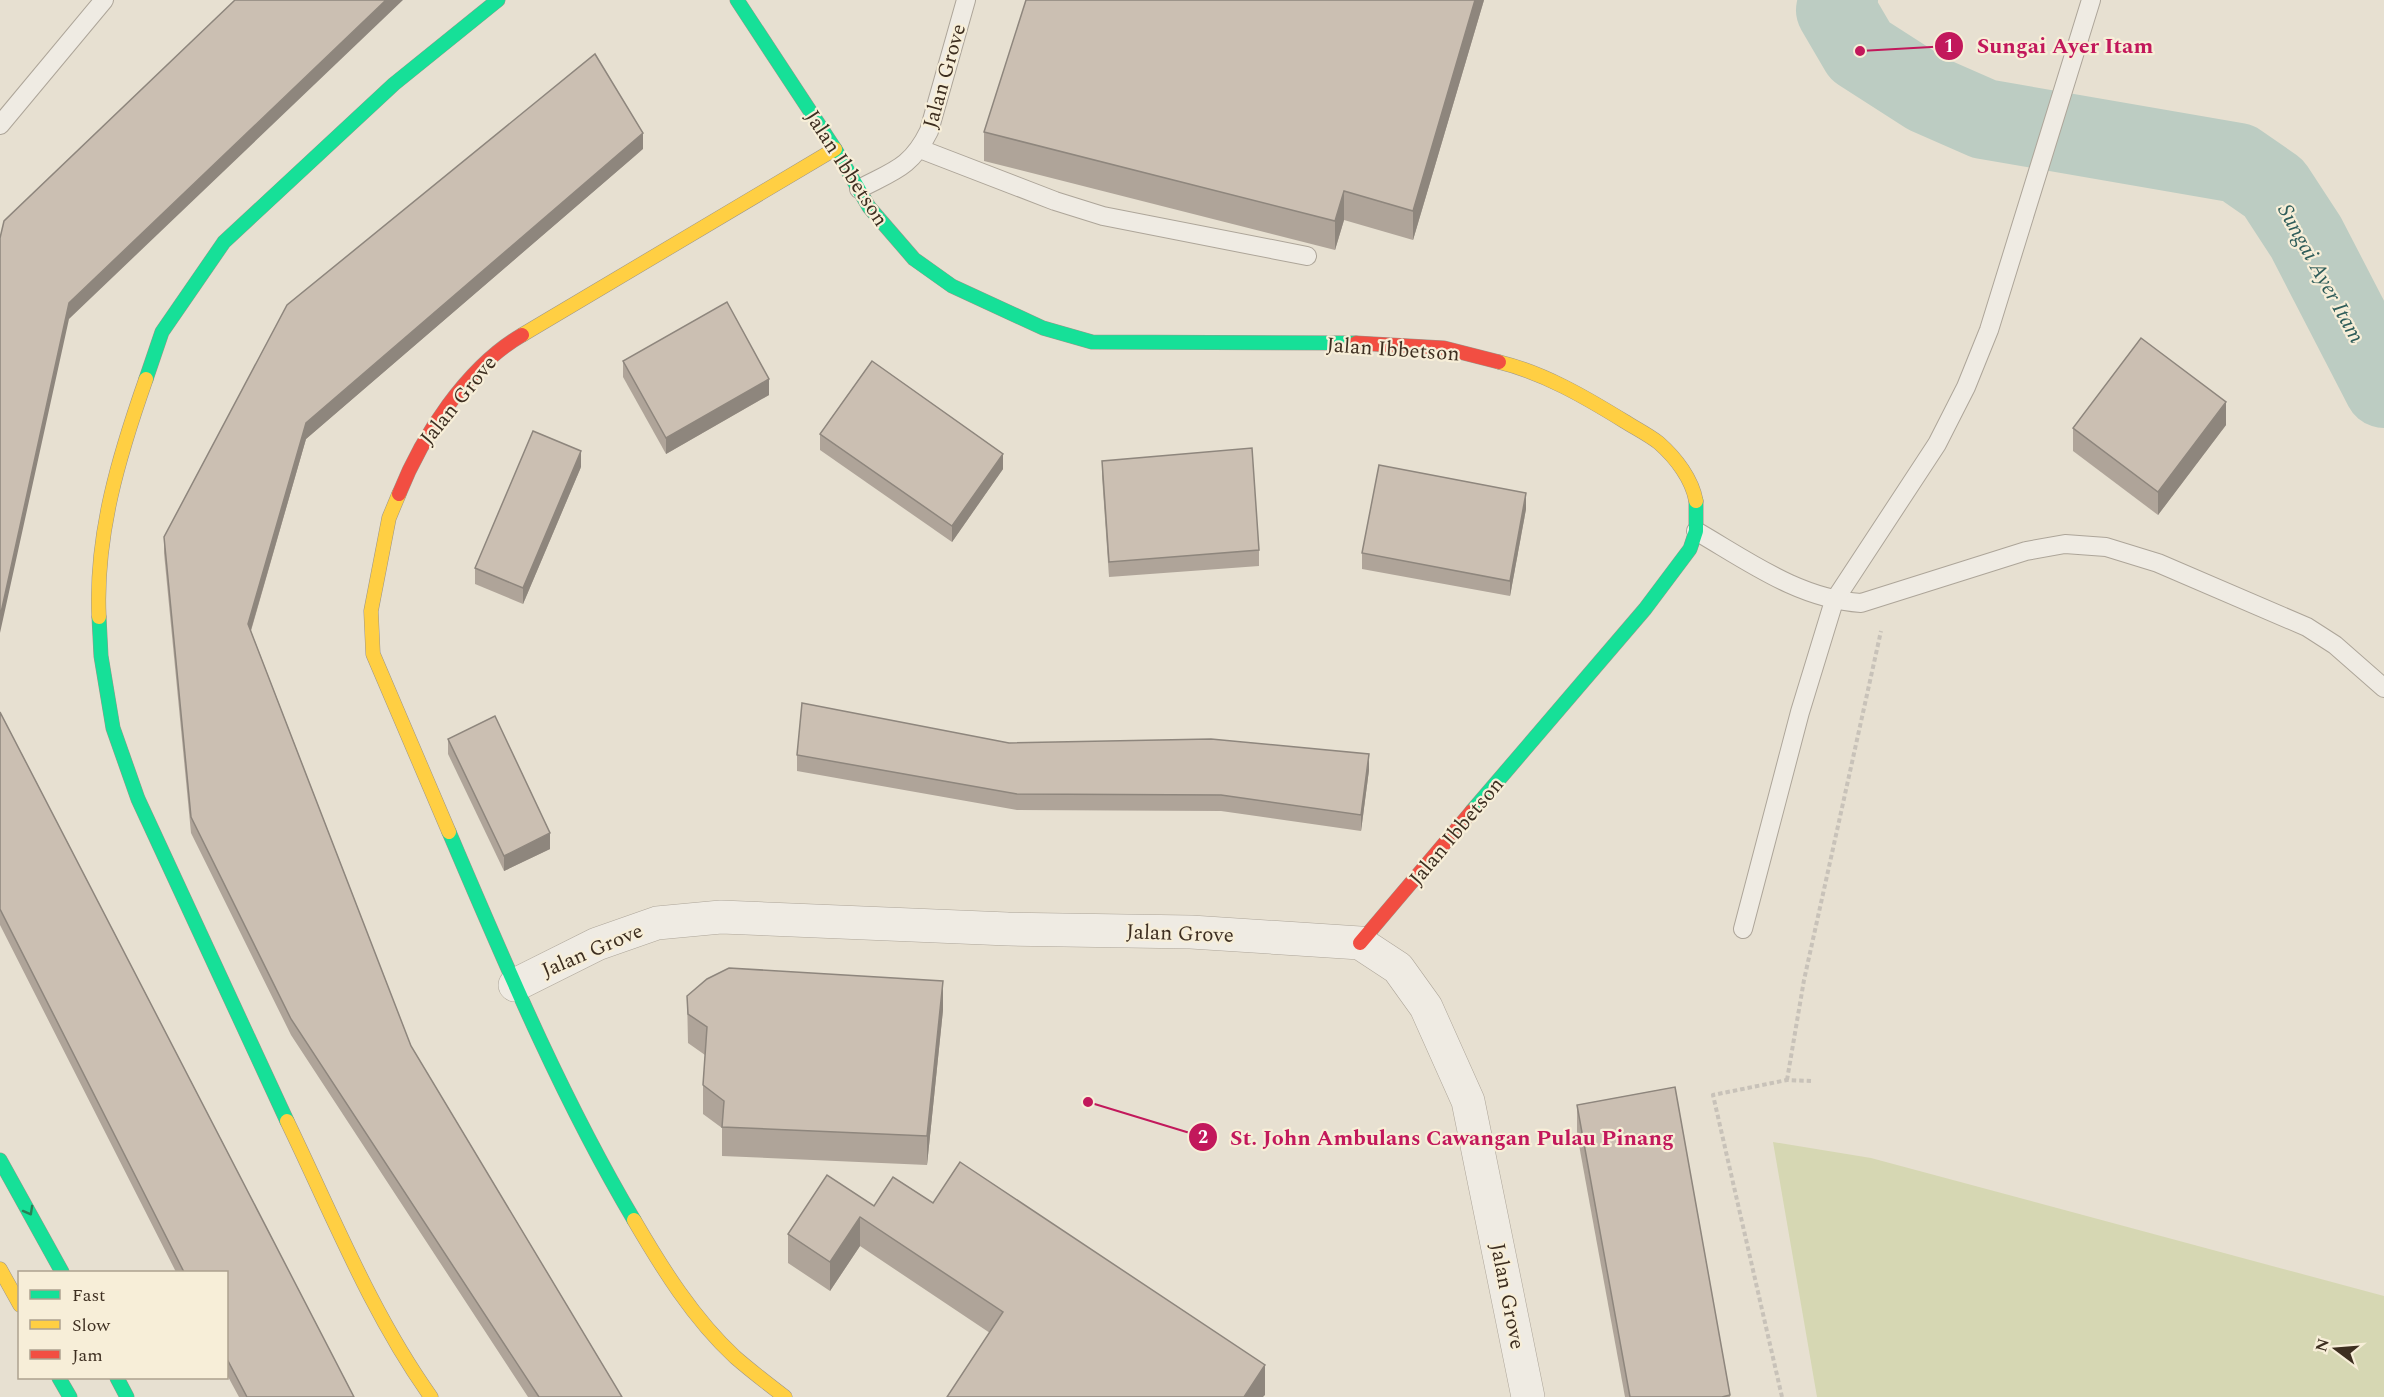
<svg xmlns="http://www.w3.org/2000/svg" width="2384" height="1397" font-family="Spectral,serif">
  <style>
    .green { fill: #d6d7b3 }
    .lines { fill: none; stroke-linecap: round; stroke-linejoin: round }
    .river { stroke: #bcccc2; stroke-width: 80 }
    .lane-casing { stroke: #ada599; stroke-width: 20 }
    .street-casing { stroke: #ada599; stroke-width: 34 }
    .fast-casing { stroke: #9c958a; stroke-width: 15 }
    .slow-casing { stroke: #9c958a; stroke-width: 15 }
    .jam-casing { stroke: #9c958a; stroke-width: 15 }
    .path { stroke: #c8c2b9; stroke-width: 4; stroke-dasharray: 4.5 3; stroke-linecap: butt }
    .lane { stroke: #efebe3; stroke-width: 18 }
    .street { stroke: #efebe3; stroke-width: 33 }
    .fast { stroke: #16e098; stroke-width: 14 }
    .slow { stroke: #ffcf43; stroke-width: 14 }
    .jam { stroke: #f24e42; stroke-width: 14 }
    .wall { fill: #afa499 }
    .shaded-wall { fill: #8e867d }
    .building { fill: #cbbfb2; stroke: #8e867d; stroke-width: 1.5 }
    .oneway { stroke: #2b7e56 }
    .labels { text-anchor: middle; stroke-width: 4.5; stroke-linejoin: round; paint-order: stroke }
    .street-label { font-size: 21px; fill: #3d2e20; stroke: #f7eed8 }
    .water-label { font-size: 22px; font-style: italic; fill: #2f5d5a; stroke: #f7eed8 }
    .leader { fill: none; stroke: #c2185b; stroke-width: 2 }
    .callout-dot { fill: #c2185b; stroke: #f7eed8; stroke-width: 2 }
    .mark-label { font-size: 18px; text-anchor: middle; font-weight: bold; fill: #fff }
    .callout-label { font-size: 22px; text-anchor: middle; font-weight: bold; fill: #c2185b; stroke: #f7eed8; stroke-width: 4.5; stroke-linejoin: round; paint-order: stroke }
  </style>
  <rect width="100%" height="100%" fill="#e7e0d1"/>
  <path class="green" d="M 1773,1142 L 1871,1158 L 2384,1296 L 2384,1397 L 1817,1397 Z"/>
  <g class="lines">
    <path class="river" d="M 1838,0 L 1836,10 L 1860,51 L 1927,94 L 1984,119 L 2238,163 L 2274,188 L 2306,237 L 2384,388"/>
    <g class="lane-casing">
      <g id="lane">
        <path d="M 0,125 L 104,0"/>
        <path d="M 920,149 L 1055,201 L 1103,216 L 1307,256"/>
        <path d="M 859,189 C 893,171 911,168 929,131 L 966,0"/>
        <path d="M 1696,531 C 1748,561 1799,599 1861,603 L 2026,551 L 2065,544 L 2106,547 L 2158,563 L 2307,627 L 2335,645 L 2384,688"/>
        <path d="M 1743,929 L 1800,712 L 1834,601 L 1937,444 L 1966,387 L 1989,330 L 2091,0"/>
      </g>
    </g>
    <g class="street-casing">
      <path id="street" d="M 515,985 L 597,944 L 657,923 L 721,917 L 1008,929 L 1191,932 L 1360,943 L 1398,968 L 1426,1007 L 1468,1101 L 1528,1397"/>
    </g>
    <g class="fast-casing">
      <g id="fast">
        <path d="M 737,0 L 835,149 L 869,207 L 914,259 L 952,286 L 1043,328 L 1092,342 L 1356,343"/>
        <path d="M 146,379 L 162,332 L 224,242 L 394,84 L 498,0"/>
        <path d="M 99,617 L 101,656 L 113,728 L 138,799 L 287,1121"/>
        <path d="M 1472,811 L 1645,609 L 1690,549 L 1696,531 L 1696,501"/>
        <path d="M 449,832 C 505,963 561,1097 634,1220"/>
        <path d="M 0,1160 L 62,1272"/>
        <path d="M 59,1378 L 70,1397"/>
        <path d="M 117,1378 L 127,1397"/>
      </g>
    </g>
    <g class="slow-casing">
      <g id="slow">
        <path d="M 522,335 L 835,149"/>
        <path d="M 1499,362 C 1544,373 1585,397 1624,421 C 1635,428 1649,435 1659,443 C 1676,458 1692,479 1696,501"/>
        <path d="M 399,494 L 389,518 L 371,611 L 373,654 L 449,832"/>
        <path d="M 99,617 C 95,535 119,456 146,379"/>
        <path d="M 287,1121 C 332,1214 371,1313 431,1397"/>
        <path d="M 634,1220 C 662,1268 693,1318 735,1357 C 751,1371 768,1384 785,1397"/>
        <path d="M 0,1269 L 20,1305"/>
      </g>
    </g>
    <g class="jam-casing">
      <g id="jam">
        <path d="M 1356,343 L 1444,348 L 1499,362"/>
        <path d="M 399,494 C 422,436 467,367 522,335"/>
        <path d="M 1360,943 L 1472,811"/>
      </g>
    </g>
    <g class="path">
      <path d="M 1787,1080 L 1804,980 L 1881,631"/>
      <path d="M 1782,1397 L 1713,1095 L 1787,1080 L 1811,1081"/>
    </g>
    <use href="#lane" class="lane"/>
    <use href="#street" class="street"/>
    <use href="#fast" class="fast"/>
    <use href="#slow" class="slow"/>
    <use href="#jam" class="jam"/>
  </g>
  <g class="wall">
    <path d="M 1484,0 L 1413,240 L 1344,220 L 1335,250 L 984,161 L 984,132 Z"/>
    <path d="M 643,149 L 306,439 L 251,631 L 411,1046 L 622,1397 L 528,1397 L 291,1035 L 191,833 L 164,553 L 164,537 Z"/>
    <path d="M 623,361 L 769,395 L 666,454 L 623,377 Z"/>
    <path d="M 2226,425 L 2158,515 L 2073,451 L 2073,428 Z"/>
    <path d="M 820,434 L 1003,469 L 952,542 L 820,450 Z"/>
    <path d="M 1102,461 L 1259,550 L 1259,566 L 1109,577 L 1102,476 Z"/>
    <path d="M 581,467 L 523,604 L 475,584 L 475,568 Z"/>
    <path d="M 1526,509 L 1510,596 L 1362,569 L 1362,553 Z"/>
    <path d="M 0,712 L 354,1397 L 239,1397 L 226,1373 L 226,1272 L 176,1272 L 0,925 Z"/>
    <path d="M 448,739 L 550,849 L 504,871 L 448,754 Z"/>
    <path d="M 1009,743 L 1369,770 L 1361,831 L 1221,811 L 1017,810 L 797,771 L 797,755 Z"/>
    <path d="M 687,996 L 943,1010 L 927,1165 L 722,1156 L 722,1128 L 703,1114 L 703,1085 L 705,1055 L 688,1043 Z"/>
    <path d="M 1675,1087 L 1730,1397 L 1625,1397 L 1577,1134 L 1577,1105 Z"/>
    <path d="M 933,1203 L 1265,1395 L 990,1333 L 860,1246 L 830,1291 L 788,1263 L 788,1234 L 874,1206 Z"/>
  </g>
  <g class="shaded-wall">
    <path d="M 386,0 L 403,0 L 69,319 L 0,633 L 0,617 L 69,303 Z"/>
    <path d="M 1475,0 L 1484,0 L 1413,240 L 1413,211 Z"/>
    <path d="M 643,133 L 643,149 L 306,439 L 248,640 L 248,624 L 306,423 Z"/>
    <path d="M 1344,191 L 1344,220 L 1335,250 L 1335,221 Z"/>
    <path d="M 769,379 L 769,395 L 666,454 L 666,438 Z"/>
    <path d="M 2226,402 L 2226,425 L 2158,515 L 2158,492 Z"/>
    <path d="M 581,451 L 581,467 L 523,604 L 523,588 Z"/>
    <path d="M 1003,454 L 1003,469 L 952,542 L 952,526 Z"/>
    <path d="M 1526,493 L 1526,509 L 1510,596 L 1510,581 Z"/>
    <path d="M 1369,754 L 1369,770 L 1361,831 L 1361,815 Z"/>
    <path d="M 550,833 L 550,849 L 504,871 L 504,856 Z"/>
    <path d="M 943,981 L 943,1010 L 927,1165 L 927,1136 Z"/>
    <path d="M 860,1217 L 860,1246 L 830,1291 L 830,1262 Z"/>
    <path d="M 1265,1365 L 1265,1395 L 1263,1397 L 1244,1397 Z"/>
  </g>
  <g class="building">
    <path d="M 235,0 L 386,0 L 69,303 L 0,617 L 0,238 L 4,221 Z"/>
    <path d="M 1026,0 L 1475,0 L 1413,211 L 1344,191 L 1335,221 L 984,132 Z"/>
    <path d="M 595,54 L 643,133 L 306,423 L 248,624 L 411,1046 L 622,1397 L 539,1397 L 291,1019 L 191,817 L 164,537 L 287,305 Z"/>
    <path d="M 727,302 L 769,379 L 666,438 L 623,361 Z"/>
    <path d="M 2141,338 L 2226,402 L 2158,492 L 2073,428 Z"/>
    <path d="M 872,361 L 1003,454 L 952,526 L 820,434 Z"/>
    <path d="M 533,431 L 581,451 L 523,588 L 475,568 Z"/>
    <path d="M 1252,448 L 1259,550 L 1109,562 L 1102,461 Z"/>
    <path d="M 1379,465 L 1526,493 L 1510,581 L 1362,553 Z"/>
    <path d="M 802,703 L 1009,743 L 1211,739 L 1369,754 L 1361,815 L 1221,795 L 1017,794 L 797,755 Z"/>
    <path d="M 0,712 L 354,1397 L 247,1397 L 226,1357 L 226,1272 L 184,1272 L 0,909 Z"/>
    <path d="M 495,716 L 550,833 L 504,856 L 448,739 Z"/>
    <path d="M 729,968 L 943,981 L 927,1136 L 722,1127 L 724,1101 L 703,1085 L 707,1027 L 688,1014 L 687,996 L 707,979 Z"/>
    <path d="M 1675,1087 L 1730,1395 L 1722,1397 L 1630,1397 L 1577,1105 Z"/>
    <path d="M 960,1162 L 1265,1365 L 1244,1397 L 947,1397 L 1003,1312 L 860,1217 L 830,1262 L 788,1234 L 827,1175 L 874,1206 L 893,1177 L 933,1203 Z"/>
  </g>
  <defs><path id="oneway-chevron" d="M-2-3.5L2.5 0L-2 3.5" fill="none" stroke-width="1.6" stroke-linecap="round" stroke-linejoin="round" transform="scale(1.5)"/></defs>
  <use class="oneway" href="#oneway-chevron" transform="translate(29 1211) rotate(61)"/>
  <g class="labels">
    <g class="street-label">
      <text transform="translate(944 76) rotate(-74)" y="7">Jalan Grove</text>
      <text transform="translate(847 168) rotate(57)" y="7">Jalan Ibbetson</text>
      <text transform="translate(1393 349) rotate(4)" y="7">Jalan Ibbetson</text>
      <text transform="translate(458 400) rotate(-51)" y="7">Jalan Grove</text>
      <text transform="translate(1456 831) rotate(-50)" y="7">Jalan Ibbetson</text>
      <text transform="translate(1180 933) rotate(2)" y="7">Jalan Grove</text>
      <text transform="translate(592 950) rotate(-23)" y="7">Jalan Grove</text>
      <text transform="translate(1508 1296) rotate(79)" y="7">Jalan Grove</text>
    </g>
    <g class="water-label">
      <text transform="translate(2322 273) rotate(61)" y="8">Sungai Ayer Itam</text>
    </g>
  </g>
  <path class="leader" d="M1860 51L1949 46M1088 1102L1203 1137"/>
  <g class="callout-dot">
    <circle cx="1860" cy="51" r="6"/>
    <circle cx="1088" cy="1102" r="6"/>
    <circle cx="1949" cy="46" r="15"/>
    <circle cx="1203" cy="1137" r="15"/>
  </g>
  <g class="mark-label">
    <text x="1949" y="52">1</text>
    <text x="1203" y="1143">2</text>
  </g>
  <g class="callout-label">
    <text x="2065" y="53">Sungai Ayer Itam</text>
    <text x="1452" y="1145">St. John Ambulans Cawangan Pulau Pinang</text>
  </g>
  <rect x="18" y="1271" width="210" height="108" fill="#f7eed8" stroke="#ada18e" stroke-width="1.5"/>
  <rect x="30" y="1290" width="30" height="9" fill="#16e098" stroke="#ada18e" stroke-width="1.5"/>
  <text x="72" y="1301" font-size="18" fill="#3d2e20">Fast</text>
  <rect x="30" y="1320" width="30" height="9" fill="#ffcf43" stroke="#ada18e" stroke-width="1.5"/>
  <text x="72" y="1331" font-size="18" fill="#3d2e20">Slow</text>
  <rect x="30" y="1350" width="30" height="9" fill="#f24e42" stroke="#ada18e" stroke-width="1.5"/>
  <text x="72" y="1361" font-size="18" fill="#3d2e20">Jam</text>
  <g transform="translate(2336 1349) rotate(286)" stroke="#f7eed8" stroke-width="4.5" paint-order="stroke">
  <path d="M0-4.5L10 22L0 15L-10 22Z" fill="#3d2e20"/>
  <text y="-9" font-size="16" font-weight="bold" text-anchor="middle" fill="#3d2e20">N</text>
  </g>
</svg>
